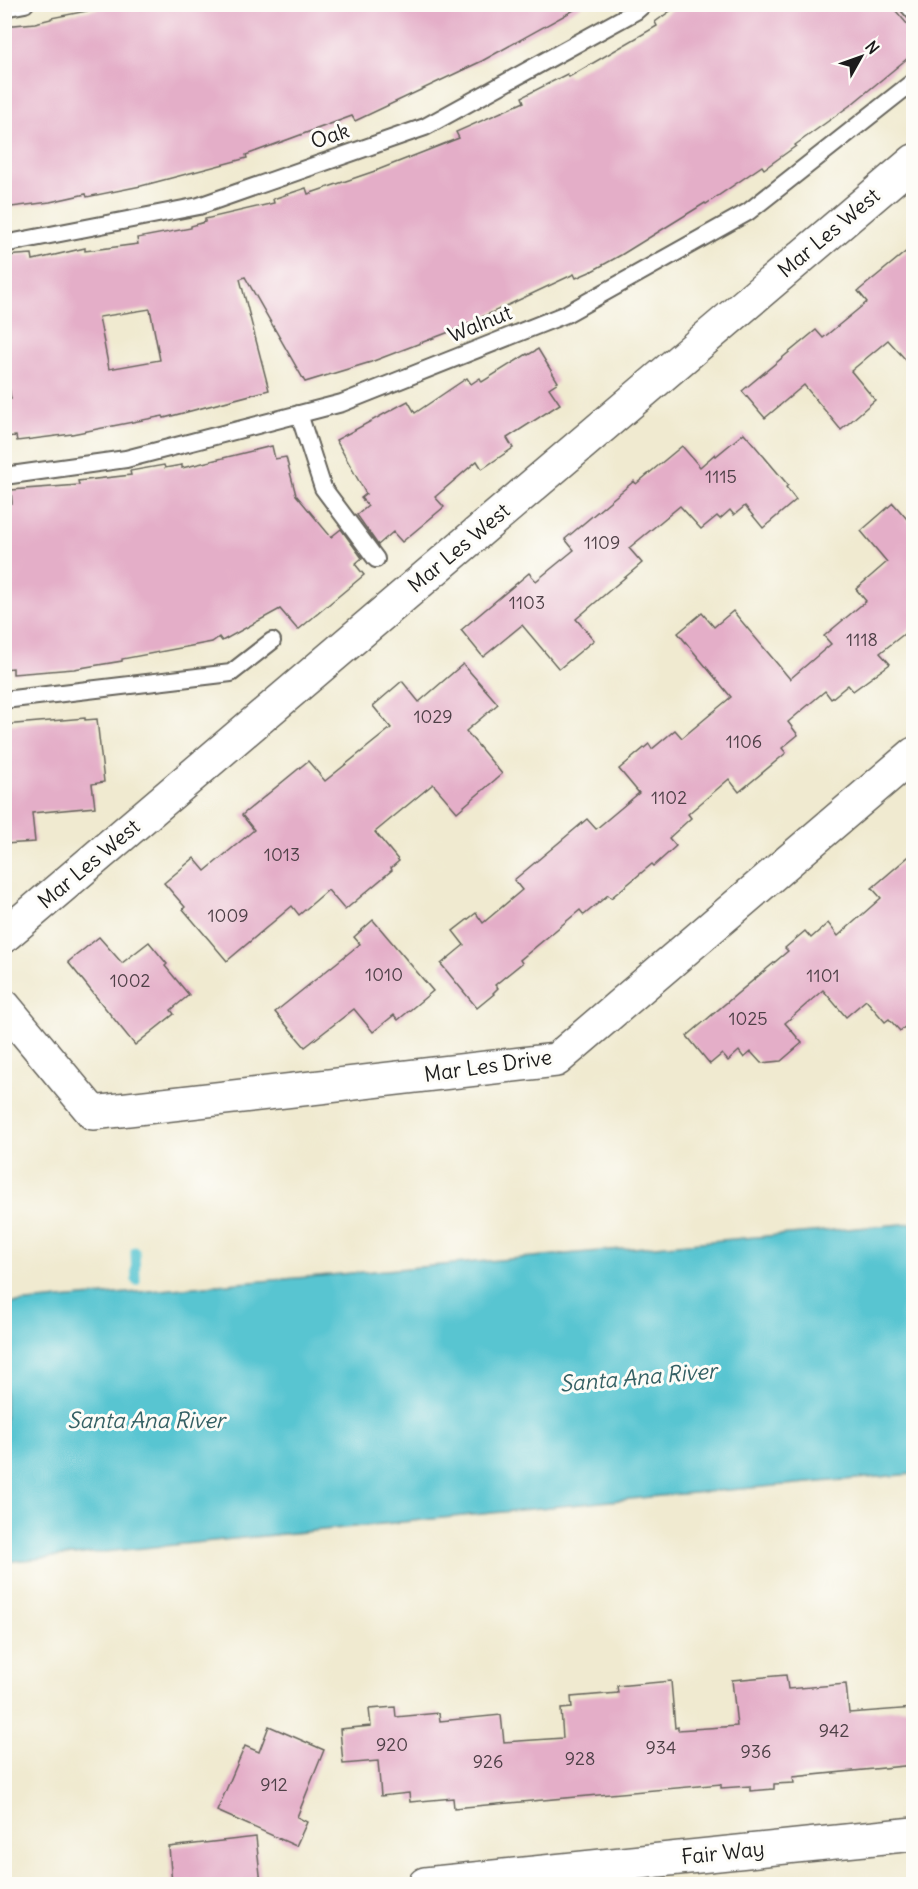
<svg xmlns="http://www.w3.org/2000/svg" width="918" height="1889" font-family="Delius,sans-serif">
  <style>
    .water { fill: #59c5d1; stroke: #3a7076; stroke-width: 1.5 }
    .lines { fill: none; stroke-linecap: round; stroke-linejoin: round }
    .stream { stroke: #59c5d1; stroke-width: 9 }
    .building { fill: #e4aec8; fill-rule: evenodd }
    .service-casing { stroke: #66645b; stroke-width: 20 }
    .minor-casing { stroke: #66645b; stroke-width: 36 }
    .service { stroke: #fff; stroke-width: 16 }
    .minor { stroke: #fff; stroke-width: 33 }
    .labels { text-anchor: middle; stroke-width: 6; stroke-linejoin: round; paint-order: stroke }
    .number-label { font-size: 18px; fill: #4e4047 }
    .street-label { font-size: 21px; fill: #1c1c1c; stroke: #fdfcf7 }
    .water-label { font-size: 22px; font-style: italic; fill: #346064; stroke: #fdfcf7 }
  </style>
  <rect width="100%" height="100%" fill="#fdfcf7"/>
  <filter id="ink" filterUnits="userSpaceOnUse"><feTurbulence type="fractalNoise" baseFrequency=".0167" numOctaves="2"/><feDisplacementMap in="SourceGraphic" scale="12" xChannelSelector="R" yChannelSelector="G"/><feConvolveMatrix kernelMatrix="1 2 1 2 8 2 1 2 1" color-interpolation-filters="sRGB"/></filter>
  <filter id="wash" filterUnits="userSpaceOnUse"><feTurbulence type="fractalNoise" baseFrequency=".008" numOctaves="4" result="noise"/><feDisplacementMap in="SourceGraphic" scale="24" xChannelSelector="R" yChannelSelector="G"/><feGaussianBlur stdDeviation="1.35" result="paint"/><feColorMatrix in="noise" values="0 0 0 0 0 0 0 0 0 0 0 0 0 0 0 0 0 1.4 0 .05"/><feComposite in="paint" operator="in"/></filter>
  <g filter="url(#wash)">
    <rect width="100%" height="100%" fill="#f0ead0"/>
    <path class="water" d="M 913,1223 L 913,1474 L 670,1495 L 5,1562 L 5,1304 Z"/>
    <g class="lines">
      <path class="stream" d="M 135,1251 L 136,1281"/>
    </g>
    <g id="blocks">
      <g class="building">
        <path d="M 122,4 L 585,4 L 482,61 L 355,121 L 352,116 L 246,155 L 247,158 L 141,186 L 87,197 L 86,194 L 50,202 L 4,208 L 4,26 L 35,23 L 51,19 L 51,18 Z"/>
        <path d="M 680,4 L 890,4 L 914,32 L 914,53 L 852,104 L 795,145 L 796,146 L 764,169 L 762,166 L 706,204 L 705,203 L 621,255 L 592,271 L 576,278 L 574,274 L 457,329 L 371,362 L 305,382 L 245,277 L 240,279 L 269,390 L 164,418 L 163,416 L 72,434 L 17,441 L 16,436 L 4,437 L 4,400 L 11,399 L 4,358 L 4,256 L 32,254 L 33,260 L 85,248 L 85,251 L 138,244 L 137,238 L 191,228 L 191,226 L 205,222 L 205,219 L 274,203 L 273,199 L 306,188 L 308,194 L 375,171 L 459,138 L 456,132 L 524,102 L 522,97 L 567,74 L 569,77 L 657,26 L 655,22 ZM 150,309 L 160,360 L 109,369 L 99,317 Z"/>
        <path d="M 914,245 L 914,369 L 888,340 L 851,371 L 875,400 L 841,430 L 804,385 L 765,418 L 742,391 L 816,330 L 823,338 L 867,302 L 858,291 Z"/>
        <path d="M 538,349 L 558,382 L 549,388 L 560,404 L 507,438 L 513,448 L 482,469 L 477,461 L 435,497 L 444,507 L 402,542 L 393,532 L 378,545 L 357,515 L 368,506 L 361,498 L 366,494 L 336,440 L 408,401 L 415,413 L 467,378 L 471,384 L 480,378 L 482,382 L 527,354 L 528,355 Z"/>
        <path d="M 744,433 L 788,485 L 786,487 L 796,500 L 763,528 L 745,506 L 734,515 L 730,510 L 720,519 L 717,516 L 701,529 L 680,506 L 629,548 L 642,563 L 576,619 L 594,640 L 559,669 L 522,625 L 483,657 L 461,630 L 529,573 L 536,581 L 574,550 L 565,539 L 634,481 L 636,484 L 682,446 L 700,467 L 715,454 L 716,456 Z"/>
        <path d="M 272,446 L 275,459 L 286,457 L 296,495 L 331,537 L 341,529 L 362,558 L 355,564 L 364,575 L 298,630 L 280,609 L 222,641 L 219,637 L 212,642 L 122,659 L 122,661 L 74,669 L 13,674 L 13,668 L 4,669 L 4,504 L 12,503 L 11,490 L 79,485 L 78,481 L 131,475 L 130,471 L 164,465 L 165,468 L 182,465 L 182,468 Z"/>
        <path d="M 893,503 L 914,527 L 914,626 L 880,653 L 890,664 L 853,691 L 848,685 L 831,699 L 825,691 L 788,722 L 798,735 L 782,748 L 786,753 L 739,792 L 729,779 L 688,814 L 691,818 L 669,838 L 676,846 L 654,866 L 652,864 L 611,898 L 608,895 L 584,915 L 580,910 L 520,960 L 522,963 L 495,985 L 498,988 L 493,993 L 494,994 L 477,1008 L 441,964 L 464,945 L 453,931 L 476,913 L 483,923 L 522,890 L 514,880 L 587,819 L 596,829 L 639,793 L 619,769 L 649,744 L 652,749 L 675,730 L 682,738 L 731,697 L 678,633 L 702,613 L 714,627 L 733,611 L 790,679 L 831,644 L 824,636 L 866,601 L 856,589 L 887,562 L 861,531 Z"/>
        <path d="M 463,664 L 498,704 L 466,731 L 502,774 L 457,812 L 433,784 L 375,832 L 399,861 L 391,868 L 392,870 L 345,910 L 328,890 L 299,915 L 292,906 L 227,961 L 183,909 L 185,907 L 164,883 L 194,858 L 205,871 L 254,830 L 242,815 L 308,761 L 325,781 L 391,728 L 373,706 L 402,681 L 419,702 Z"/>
        <path d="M 85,718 L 85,720 L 97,719 L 104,782 L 92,784 L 95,807 L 32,813 L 35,842 L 4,844 L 4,725 Z"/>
        <path d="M 914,852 L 914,1019 L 900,1031 L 889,1019 L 885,1022 L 866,1000 L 846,1017 L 823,990 L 785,1023 L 802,1043 L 781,1061 L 761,1063 L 751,1052 L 744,1058 L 739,1051 L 728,1061 L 722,1054 L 710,1064 L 687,1036 L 788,951 L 785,948 L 805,931 L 811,938 L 828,923 L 838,936 L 881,898 L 872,888 Z"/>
        <path d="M 373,920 L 433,991 L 398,1020 L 394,1015 L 373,1032 L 354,1009 L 305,1047 L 275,1012 L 360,944 L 354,937 Z"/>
        <path d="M 99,937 L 122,963 L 149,942 L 167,964 L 165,966 L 189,995 L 171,1010 L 174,1014 L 135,1045 L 68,962 Z"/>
        <path d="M 786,1675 L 788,1689 L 846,1684 L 849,1713 L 914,1708 L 914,1765 L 793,1777 L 794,1783 L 774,1784 L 774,1789 L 750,1791 L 750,1786 L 721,1788 L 721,1784 L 454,1808 L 453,1798 L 410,1802 L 409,1793 L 381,1796 L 378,1761 L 343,1764 L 340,1729 L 371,1726 L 369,1709 L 395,1707 L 396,1717 L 439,1713 L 440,1721 L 501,1715 L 504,1742 L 563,1738 L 561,1709 L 572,1708 L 571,1697 L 618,1693 L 617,1686 L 671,1681 L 675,1728 L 678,1727 L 678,1730 L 737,1726 L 732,1680 Z"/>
        <path d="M 269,1726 L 324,1750 L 297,1817 L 307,1822 L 296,1846 L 217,1811 L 245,1746 L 259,1752 Z"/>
        <path d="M 256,1837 L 261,1884 L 172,1884 L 169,1847 Z"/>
      </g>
    </g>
  </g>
  <g filter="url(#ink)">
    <use href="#blocks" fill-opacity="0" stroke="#66645b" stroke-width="1.5"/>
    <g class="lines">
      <g class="service-casing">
        <g id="service">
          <path d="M 907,4 L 914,12"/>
          <path d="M 4,8 L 25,4"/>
          <path d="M 4,244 L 199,206 L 425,127 L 636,11 L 644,4"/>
          <path d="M 299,414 L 323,488 L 376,559"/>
          <path d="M 4,476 L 126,459 L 342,403 L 566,314 L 748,212 L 914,81"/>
          <path d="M 4,700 L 231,673 L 272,641"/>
        </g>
      </g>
      <g class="minor-casing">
        <g id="minor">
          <path d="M 4,936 L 914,161"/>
          <path d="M 4,1006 L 93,1113 L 556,1060 L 914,754"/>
          <path d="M 425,1884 L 914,1834"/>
        </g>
      </g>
      <use href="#service" class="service"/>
      <use href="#minor" class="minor"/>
    </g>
  </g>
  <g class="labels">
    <g class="number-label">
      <text x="721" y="483">1115</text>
      <text x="602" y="549">1109</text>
      <text x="527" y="609">1103</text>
      <text x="862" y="646">1118</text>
      <text x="433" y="723">1029</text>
      <text x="744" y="748">1106</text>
      <text x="669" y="804">1102</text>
      <text x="282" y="861">1013</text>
      <text x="228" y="922">1009</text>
      <text x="384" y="981">1010</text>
      <text x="823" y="982">1101</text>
      <text x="130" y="987">1002</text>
      <text x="748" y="1025">1025</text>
      <text x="834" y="1737">942</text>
      <text x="392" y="1751">920</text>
      <text x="661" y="1754">934</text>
      <text x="756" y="1758">936</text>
      <text x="580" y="1765">928</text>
      <text x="488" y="1768">926</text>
      <text x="274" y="1791">912</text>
    </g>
    <g class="street-label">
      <text transform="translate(330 136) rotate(-19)" y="7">Oak</text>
      <text transform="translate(829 233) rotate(-40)" y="7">Mar Les West</text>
      <text transform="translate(480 324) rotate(-22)" y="7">Walnut</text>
      <text transform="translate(459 548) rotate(-40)" y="7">Mar Les West</text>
      <text transform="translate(89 864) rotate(-40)" y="7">Mar Les West</text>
      <text transform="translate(488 1066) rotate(-8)" y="7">Mar Les Drive</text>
      <text transform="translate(723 1853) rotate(-6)" y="7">Fair Way</text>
    </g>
    <g class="water-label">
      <text transform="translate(638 1377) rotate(-5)" y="8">Santa Ana River</text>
      <text x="146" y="1428">Santa Ana River</text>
    </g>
  </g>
  <rect width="918" height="1889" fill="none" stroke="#fdfcf7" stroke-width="24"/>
  <g transform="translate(861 57) rotate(50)" stroke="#fdfcf7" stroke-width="4.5" paint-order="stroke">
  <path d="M0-4.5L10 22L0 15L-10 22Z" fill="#1c1c1c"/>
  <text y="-9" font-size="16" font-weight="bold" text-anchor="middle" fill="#1c1c1c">N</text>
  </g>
</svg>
